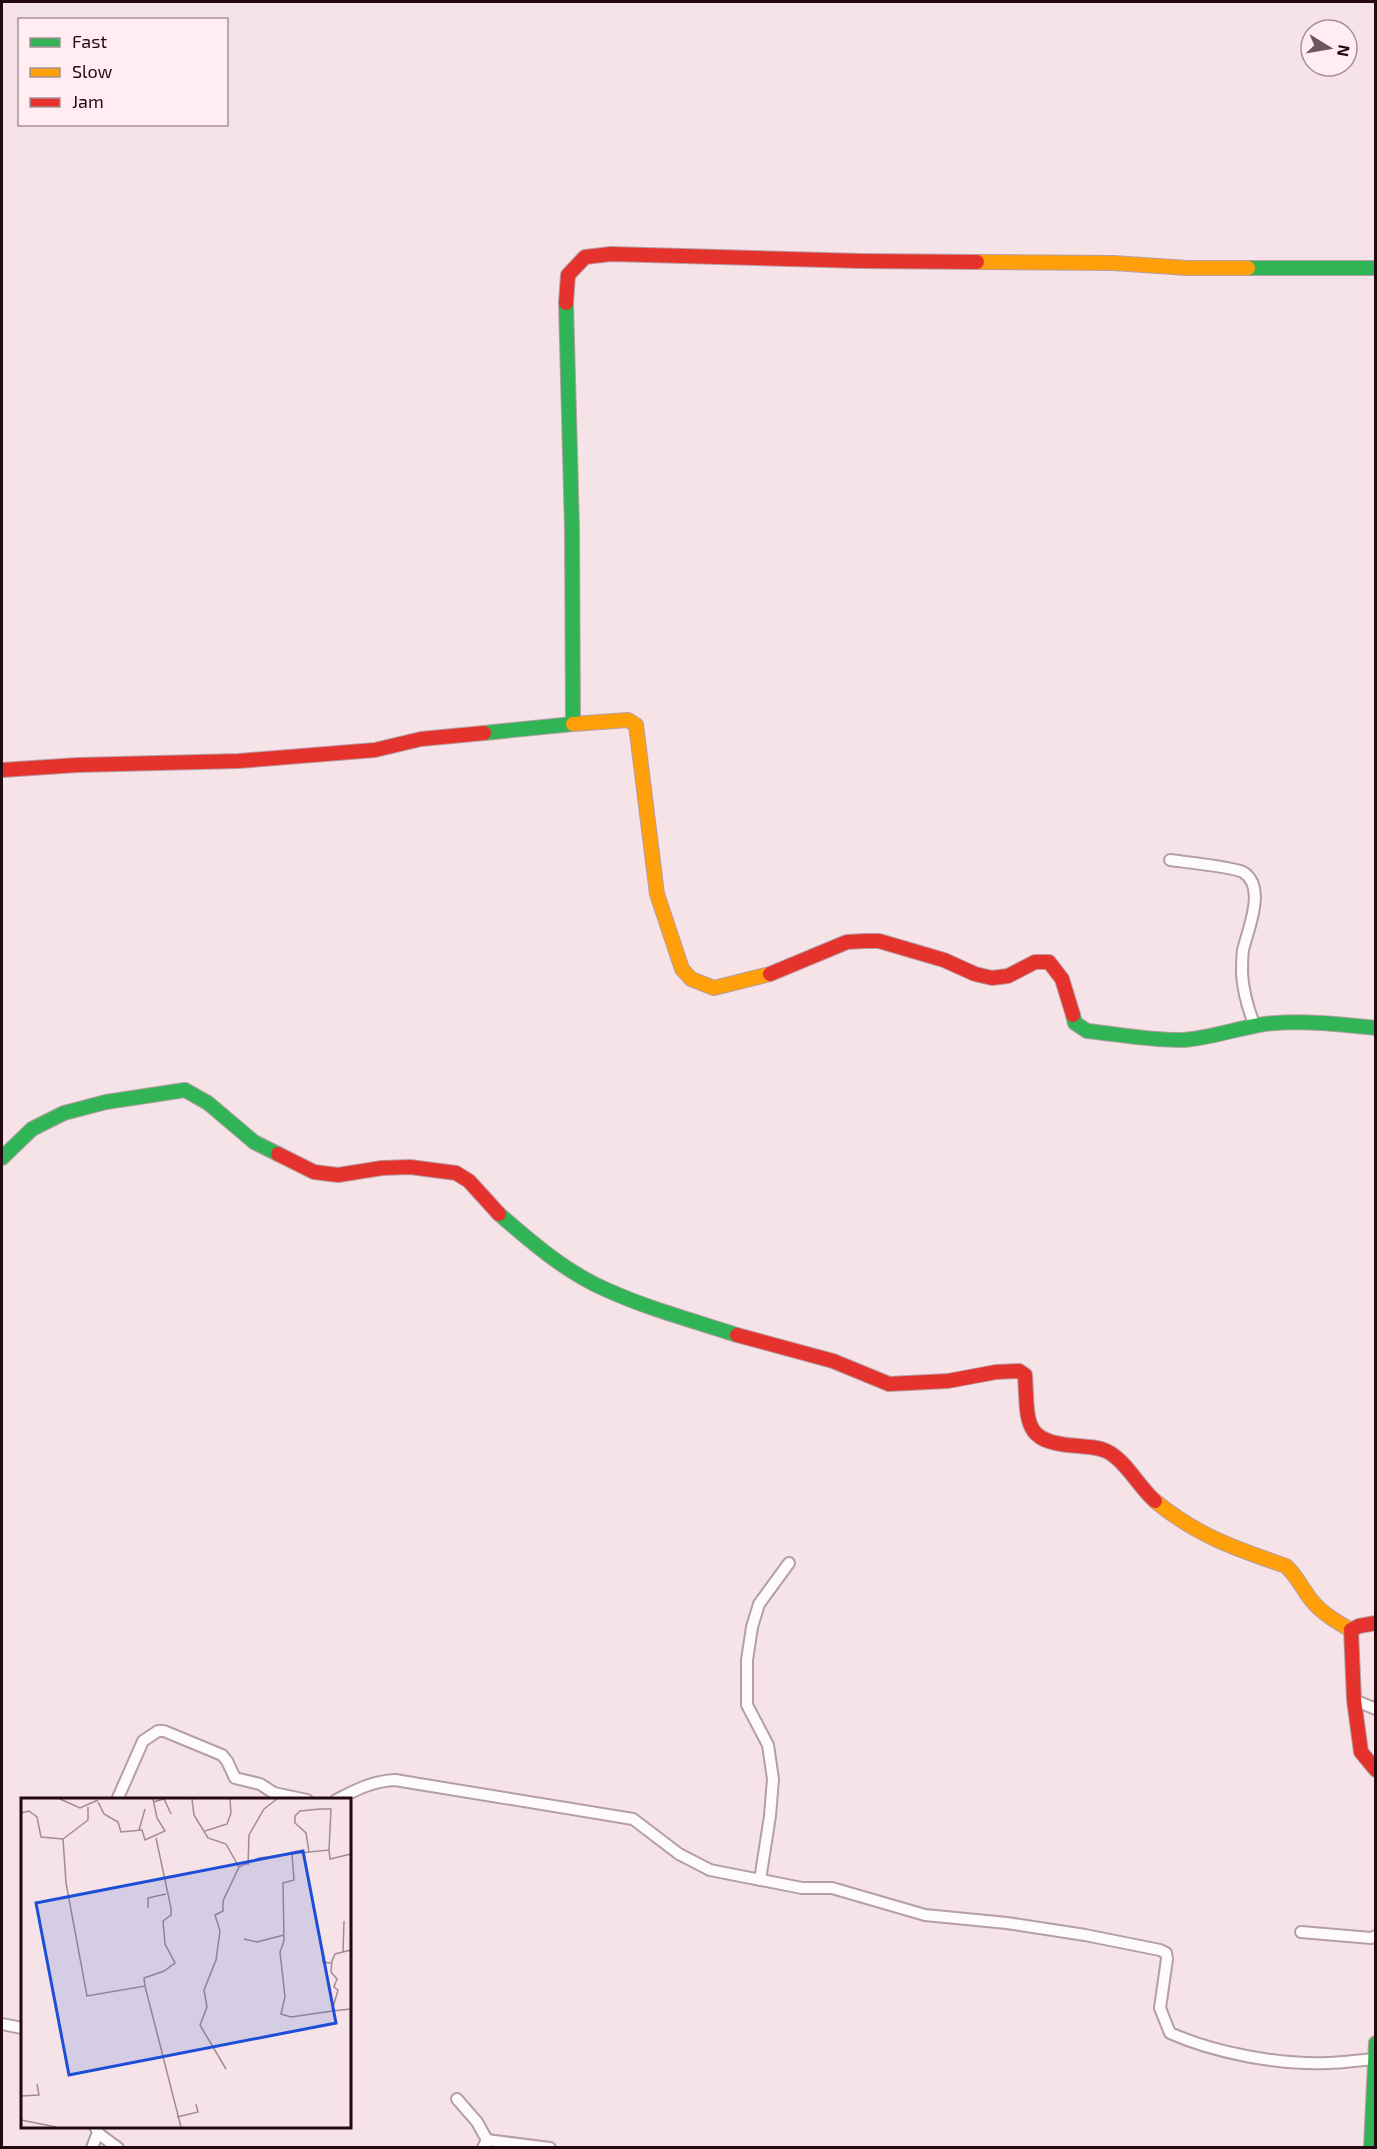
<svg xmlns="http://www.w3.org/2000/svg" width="1377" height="2149" font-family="'Exo 2',sans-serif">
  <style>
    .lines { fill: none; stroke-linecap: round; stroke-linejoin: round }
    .street-casing { stroke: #b59ea4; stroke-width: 14 }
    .fast-casing { stroke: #b59ea4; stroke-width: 16 }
    .slow-casing { stroke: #b59ea4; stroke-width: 16 }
    .jam-casing { stroke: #b59ea4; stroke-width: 16 }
    .street { stroke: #fefbfb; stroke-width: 10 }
    .fast { stroke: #30b455; stroke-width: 14 }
    .slow { stroke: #ff9f0a; stroke-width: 14 }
    .jam { stroke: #e5322d; stroke-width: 14 }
    .inset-road { fill: none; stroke: #a28b92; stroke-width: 1.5 }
    .view { fill: #1d4ed8; fill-opacity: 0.15; stroke: #1d4ed8; stroke-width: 3 }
    .inset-edge { fill: none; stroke: #240812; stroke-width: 3 }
  </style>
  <rect width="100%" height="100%" fill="#f6e3e7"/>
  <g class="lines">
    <g class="street-casing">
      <g id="street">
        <path d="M 1170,860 C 1184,862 1233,867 1243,872 C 1267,887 1248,929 1243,950 C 1242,957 1242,965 1242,973 C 1243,991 1248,1009 1255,1026"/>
        <path d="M 1354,1700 L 1376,1709"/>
        <path d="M 117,1800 L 143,1741 L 158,1731 L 164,1731 L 222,1755 L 227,1761 L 235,1778 L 260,1784 L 274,1793 L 307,1800"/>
        <path d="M 336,1800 C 356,1790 372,1781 395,1780 L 633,1819 L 679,1854 L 710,1870 L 802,1888 L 832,1888 L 925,1915 L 1007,1923 L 1085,1935 L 1160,1950 L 1166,1953 L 1167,1959 L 1160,2008 L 1170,2033 C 1215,2053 1279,2065 1328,2063 C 1343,2063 1359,2060 1374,2059"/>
        <path d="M 760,1880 L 770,1816 L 773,1779 L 768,1745 L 747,1705 L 747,1660 L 752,1627 L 759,1604 L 789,1563"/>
        <path d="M 1301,1932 L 1371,1938 L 1376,1936"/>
        <path d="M 2,2024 L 22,2028"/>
        <path d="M 457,2099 L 477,2122 L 487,2140"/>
        <path d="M 95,2126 L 99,2134 L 118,2148"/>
        <path d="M 92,2148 L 98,2132"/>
        <path d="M 483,2148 L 487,2140 L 550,2148"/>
      </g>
    </g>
    <g class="fast-casing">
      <g id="fast">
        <path d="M 1248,268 L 1376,268"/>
        <path d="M 484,733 L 573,724 L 572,529 L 566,303"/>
        <path d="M 1073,1015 L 1075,1023 L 1087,1031 C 1118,1034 1152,1041 1184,1040 C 1211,1038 1238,1028 1265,1024 C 1302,1020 1339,1024 1376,1028"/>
        <path d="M 2,1158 L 32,1129 L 64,1113 L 106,1102 L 185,1090 L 208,1103 L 254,1142 L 278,1154"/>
        <path d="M 499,1214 C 531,1242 567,1273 607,1290 C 649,1309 694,1321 737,1335"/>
        <path d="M 1371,2148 L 1376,2043"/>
      </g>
    </g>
    <g class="slow-casing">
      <g id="slow">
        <path d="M 977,262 L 1113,263 L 1188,268 L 1248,268"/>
        <path d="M 573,724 L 628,720 L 636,725 L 657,894 L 682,969 L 691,979 L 714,988 L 770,974"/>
        <path d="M 1155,1501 C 1196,1535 1236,1549 1286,1566 C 1297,1576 1303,1590 1312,1601 C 1323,1614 1337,1622 1351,1630"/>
      </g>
    </g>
    <g class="jam-casing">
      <g id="jam">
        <path d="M 566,303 L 568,275 L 585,257 L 611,254 L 861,261 L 977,262"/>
        <path d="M 2,770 L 78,765 L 239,761 L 375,750 L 421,739 L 484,733"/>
        <path d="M 770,974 L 847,942 L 865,941 L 879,941 L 944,960 L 975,974 L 992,978 L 1008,976 L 1035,962 L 1049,962 L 1062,979 L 1073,1015"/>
        <path d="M 278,1154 L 314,1172 L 338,1175 L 382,1168 L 410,1167 L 456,1173 L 469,1181 L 499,1214"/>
        <path d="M 737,1335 L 833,1361 L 889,1384 L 948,1381 L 996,1372 L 1019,1371 L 1025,1375 C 1028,1424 1022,1443 1079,1446 C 1089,1447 1101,1447 1110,1453 C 1127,1463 1139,1487 1155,1501"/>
        <path d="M 1376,1623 L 1359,1626 L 1351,1630 L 1354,1700 L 1361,1752 L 1376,1770"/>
      </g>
    </g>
    <use href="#street" class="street"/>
    <use href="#fast" class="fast"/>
    <use href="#slow" class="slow"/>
    <use href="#jam" class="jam"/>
  </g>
  <g transform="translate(21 1798)">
    <rect width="330" height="330" fill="#f6e3e7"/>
    <path class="inset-road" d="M 39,1 L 59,10 L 77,2M 171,1 L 173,17 L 187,40 L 205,46 L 218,69 L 238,60 L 288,54 L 308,52 L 309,61 L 330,56M 77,4 L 83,16 L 97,24 L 100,34 L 121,32 L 124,42 L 144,33 L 136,20 L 132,1M 132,4 L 143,1 L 150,16M 0,15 L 8,13 L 16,19 L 20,39 L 42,41 L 67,22 L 67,9M 118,32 L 124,11M 184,33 L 206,26 L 210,15 L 209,1M 42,41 L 45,85 L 66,198 L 124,188 L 160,329M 288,54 L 285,35 L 274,25 L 274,18 L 279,13 L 299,11 L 310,11 L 308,52M 271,56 L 273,82 L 262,85 L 263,143 L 259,154 L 264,199 L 260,216 L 270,219 L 311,213 L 317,192 L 313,189 L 316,181 L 310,174 L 311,163 L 314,156 L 330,152M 227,67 L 228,37 L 243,11 L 256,1M 127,110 L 127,100 L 145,96M 223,141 L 236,144 L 263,137M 302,153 L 302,164 L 310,165M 322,154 L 323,123M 124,188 L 123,180 L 143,173 L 154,165 L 144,146 L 142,123 L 150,117 L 150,110 L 135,40M 311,213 L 330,211M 205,271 L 179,227 L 186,209 L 183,192 L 195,162 L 199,133 L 194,117 L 202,113 L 202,103 L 218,69M 0,298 L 18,297 L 16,286M 156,319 L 177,314 L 175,306M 0,322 L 35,329"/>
    <path class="view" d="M 282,53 L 315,225 L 48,277 L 15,105 Z"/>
    <rect width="330" height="330" class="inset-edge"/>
  </g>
  <rect width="1377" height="2149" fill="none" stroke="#240812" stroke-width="6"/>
  <rect x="18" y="18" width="210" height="108" fill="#ffedf1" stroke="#a79198" stroke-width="1.5"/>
  <rect x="30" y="38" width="30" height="9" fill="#30b455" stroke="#a79198" stroke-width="1.5"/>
  <text x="72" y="48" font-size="18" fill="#240812">Fast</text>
  <rect x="30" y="68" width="30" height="9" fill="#ff9f0a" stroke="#a79198" stroke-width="1.5"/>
  <text x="72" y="78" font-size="18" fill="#240812">Slow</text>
  <rect x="30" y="98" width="30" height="9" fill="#e5322d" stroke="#a79198" stroke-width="1.5"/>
  <text x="72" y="108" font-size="18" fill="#240812">Jam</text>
  <g transform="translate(1329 48) rotate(101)"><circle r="28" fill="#ffedf1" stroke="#a79198" stroke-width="1.5"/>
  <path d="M0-4.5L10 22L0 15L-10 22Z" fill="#6e555d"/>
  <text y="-9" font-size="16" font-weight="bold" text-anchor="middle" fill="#240812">N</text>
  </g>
</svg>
